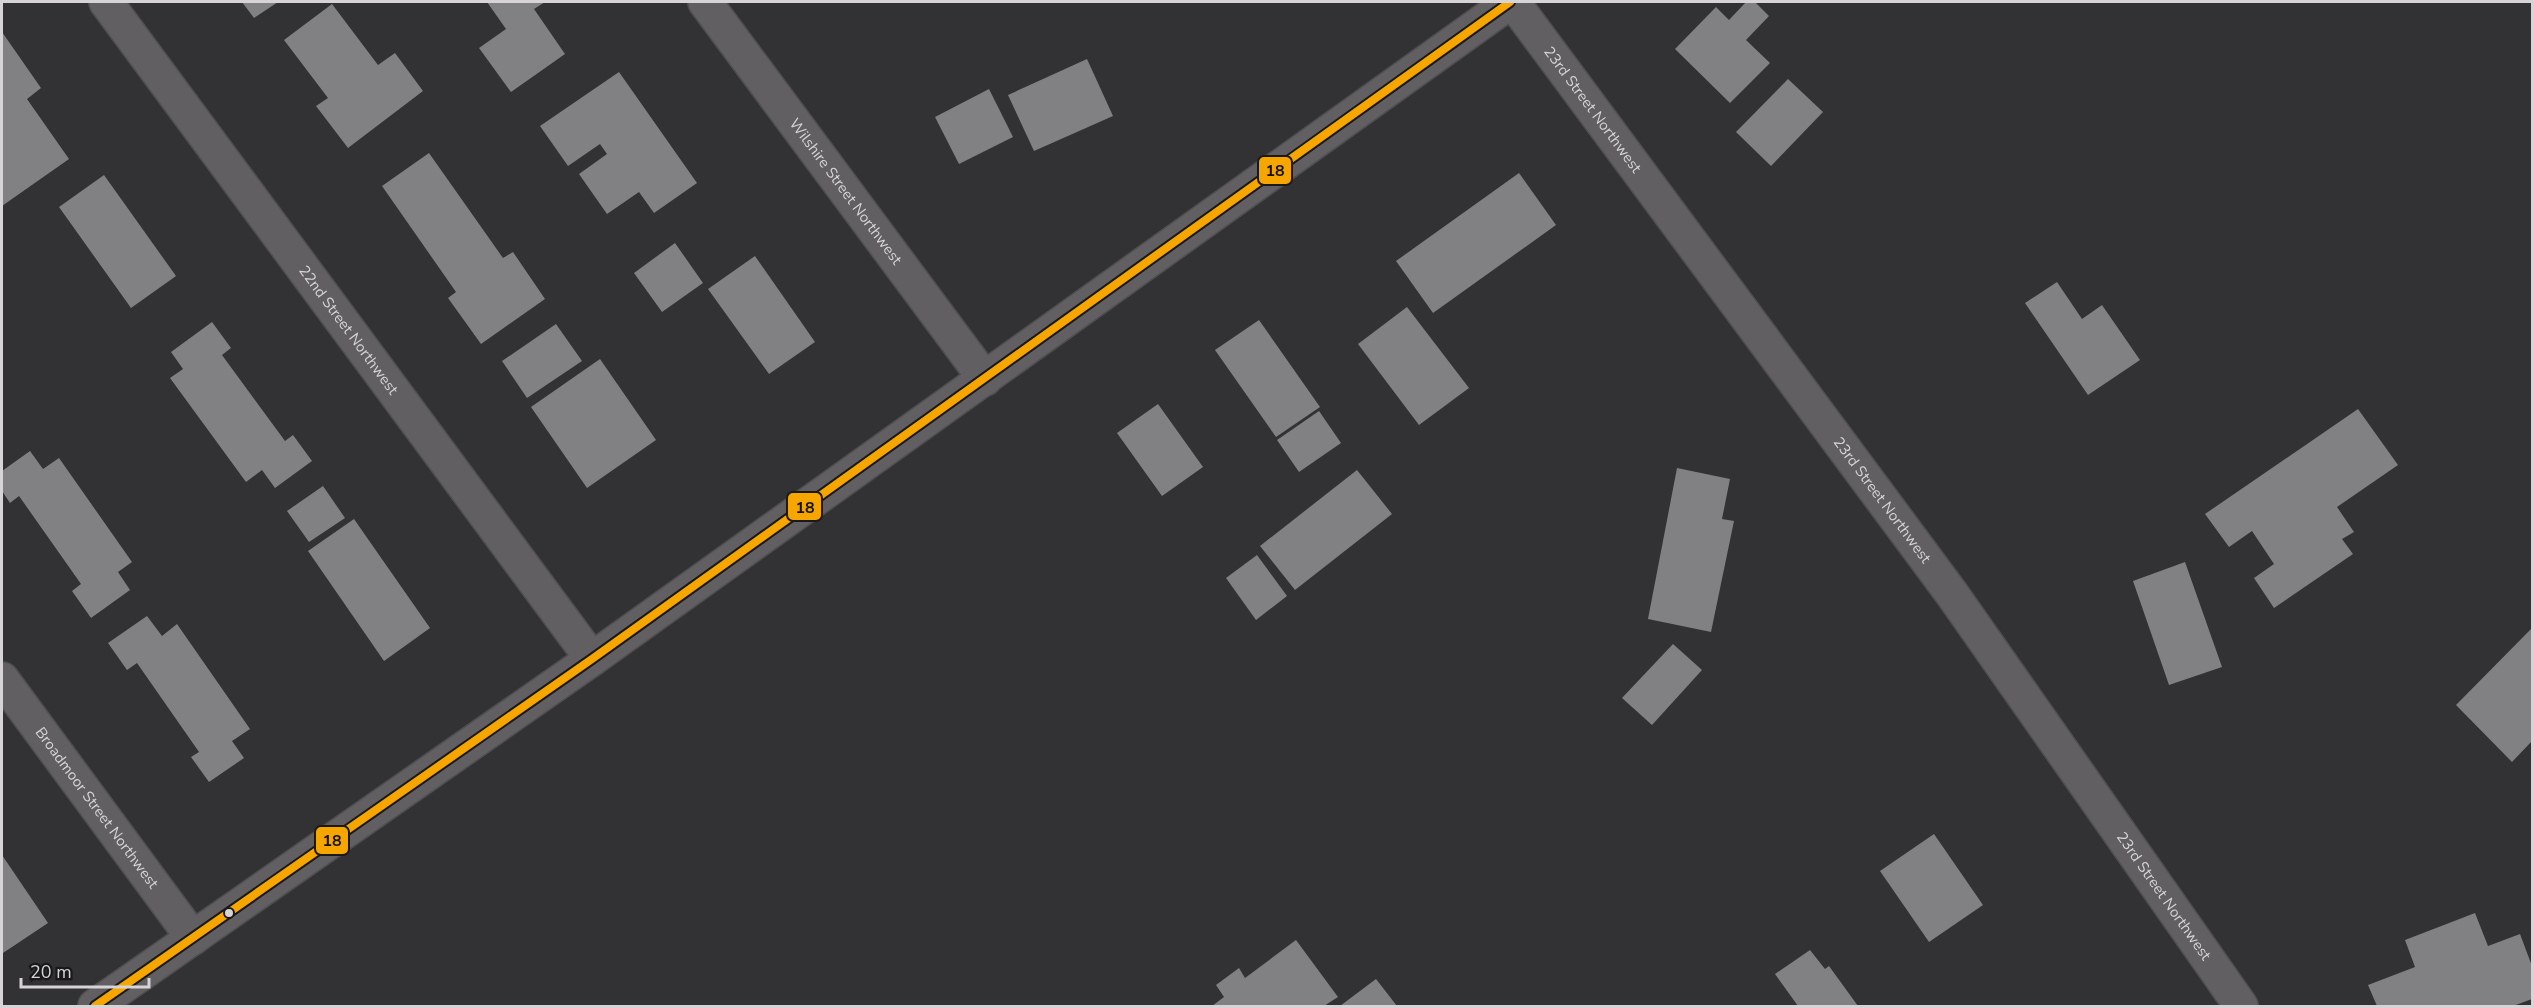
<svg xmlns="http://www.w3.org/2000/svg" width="2534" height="1008" font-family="'Nunito Sans',sans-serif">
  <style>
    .building { fill: #818082 }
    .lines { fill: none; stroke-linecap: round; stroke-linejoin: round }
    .minor-casing { stroke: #4f4e50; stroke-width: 36 }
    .minor { stroke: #615f61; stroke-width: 33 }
    .bus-1-casing { stroke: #1a191a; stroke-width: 12 }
    .bus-1 { stroke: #f7a600; stroke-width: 8 }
    .bus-dot { fill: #d6d4d7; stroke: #1a191a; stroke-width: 2 }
    .labels { text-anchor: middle; stroke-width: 6; stroke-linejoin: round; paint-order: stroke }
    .street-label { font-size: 15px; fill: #d6d4d7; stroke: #1a191a }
    .line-badge { stroke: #1a191a; stroke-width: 2 }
    .pale-badge-label { font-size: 16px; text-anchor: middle; font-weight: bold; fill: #111 }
  </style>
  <rect width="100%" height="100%" fill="#323133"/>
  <g class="building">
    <path d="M 242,2 L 278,2 L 254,18 Z"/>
    <path d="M 487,2 L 545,2 L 534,9 L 565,54 L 511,92 L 479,48 L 506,29 Z"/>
    <path d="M 1746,2 L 1755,2 L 1769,16 L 1746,40 L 1770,63 L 1730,103 L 1675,49 L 1716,7 L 1729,20 Z"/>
    <path d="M 332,4 L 378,65 L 395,53 L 423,91 L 348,148 L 316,106 L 328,98 L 284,40 Z"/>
    <path d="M 2,32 L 41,88 L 27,99 L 69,159 L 2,206 Z"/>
    <path d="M 1087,59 L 1113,116 L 1034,151 L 1008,95 Z"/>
    <path d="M 619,72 L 697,183 L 654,213 L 639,192 L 607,214 L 579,174 L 607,154 L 600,144 L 568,166 L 540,126 Z"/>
    <path d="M 1788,79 L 1823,112 L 1771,166 L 1736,132 Z"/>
    <path d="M 989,89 L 1013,137 L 959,164 L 935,117 Z"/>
    <path d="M 429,153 L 503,258 L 513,252 L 545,299 L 481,344 L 448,298 L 456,292 L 382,186 Z"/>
    <path d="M 1519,173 L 1556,225 L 1433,313 L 1396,261 Z"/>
    <path d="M 104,175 L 176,276 L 131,308 L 59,207 Z"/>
    <path d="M 675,243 L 703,283 L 662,312 L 634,273 Z"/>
    <path d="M 755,256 L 815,342 L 769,374 L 708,289 Z"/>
    <path d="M 2057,282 L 2082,319 L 2102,305 L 2140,360 L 2088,395 L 2025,303 Z"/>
    <path d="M 1407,307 L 1469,388 L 1419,425 L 1358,344 Z"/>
    <path d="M 1259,320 L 1320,407 L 1276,437 L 1215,350 Z"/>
    <path d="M 212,322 L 231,348 L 222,355 L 285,441 L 293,435 L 312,461 L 275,488 L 262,470 L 246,482 L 170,378 L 183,369 L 171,352 Z"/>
    <path d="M 556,324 L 582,361 L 527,398 L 502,361 Z"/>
    <path d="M 600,359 L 656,440 L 587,488 L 531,407 Z"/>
    <path d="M 1158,404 L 1203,467 L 1162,496 L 1117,433 Z"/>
    <path d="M 2358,409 L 2398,465 L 2337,507 L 2354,532 L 2342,539 L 2353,554 L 2274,608 L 2254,578 L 2274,564 L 2252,531 L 2229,547 L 2205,514 Z"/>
    <path d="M 1319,411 L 1341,443 L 1299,472 L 1277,440 Z"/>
    <path d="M 30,451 L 43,469 L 59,458 L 132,562 L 118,572 L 130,590 L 91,618 L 72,591 L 81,584 L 19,496 L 10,503 L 2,491 L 2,471 Z"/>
    <path d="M 1677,468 L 1730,479 L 1722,519 L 1734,521 L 1711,632 L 1648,619 Z"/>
    <path d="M 1357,470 L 1392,514 L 1295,590 L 1260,546 Z"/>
    <path d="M 323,486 L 345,518 L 309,542 L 287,511 Z"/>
    <path d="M 354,519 L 430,628 L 384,661 L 308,551 Z"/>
    <path d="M 1257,555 L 1287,596 L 1256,620 L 1226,578 Z"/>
    <path d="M 2185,562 L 2222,667 L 2169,685 L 2133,581 Z"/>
    <path d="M 147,616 L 162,636 L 177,624 L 250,729 L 232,741 L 244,758 L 209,782 L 191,757 L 199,752 L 137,663 L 127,670 L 108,643 Z"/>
    <path d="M 2532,628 L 2532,741 L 2512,762 L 2456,705 Z"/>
    <path d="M 1673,644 L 1702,670 L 1652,725 L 1622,698 Z"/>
    <path d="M 1934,834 L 1983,905 L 1929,942 L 1880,871 Z"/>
    <path d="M 2,855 L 48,923 L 3,953 L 2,951 Z"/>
    <path d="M 2475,913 L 2488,946 L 2520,934 L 2532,966 L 2532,999 L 2513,1006 L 2377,1006 L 2368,985 L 2415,967 L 2405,940 Z"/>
    <path d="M 1296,940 L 1338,997 L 1324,1006 L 1212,1006 L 1224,997 L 1216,985 L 1239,968 L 1245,978 Z"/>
    <path d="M 1810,950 L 1825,969 L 1829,966 L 1858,1006 L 1798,1006 L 1775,974 Z"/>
    <path d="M 1376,979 L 1397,1006 L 1340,1006 Z"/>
  </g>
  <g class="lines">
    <g class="minor-casing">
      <g id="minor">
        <path id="s1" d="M 106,2 L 592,659"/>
        <path id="s2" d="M 705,2 L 985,379"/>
        <path id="s3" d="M 1513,2 L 1952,594 L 2241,1006"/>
        <path id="s4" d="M 2,679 L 193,938"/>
        <path d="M 95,1006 L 592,659 L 1510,2"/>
      </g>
    </g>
    <use href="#minor" class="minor"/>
    <g class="bus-1-casing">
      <path id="bus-1" d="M 95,1006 L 592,659 L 1510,2"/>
    </g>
    <use href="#bus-1" class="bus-1"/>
  </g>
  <circle class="bus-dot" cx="229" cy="913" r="5"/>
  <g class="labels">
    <g class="street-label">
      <text dy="5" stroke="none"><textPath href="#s3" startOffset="134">23rd Street Northwest</textPath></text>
      <text dy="5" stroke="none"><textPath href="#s2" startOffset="236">Wilshire Street Northwest</textPath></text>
      <text dy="5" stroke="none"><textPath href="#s1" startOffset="408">22nd Street Northwest</textPath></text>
      <text dy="5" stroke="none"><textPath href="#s3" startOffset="620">23rd Street Northwest</textPath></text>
      <text dy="5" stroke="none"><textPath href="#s4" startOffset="160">Broadmoor Street Northwest</textPath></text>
      <text dy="5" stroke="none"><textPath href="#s3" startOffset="1106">23rd Street Northwest</textPath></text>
    </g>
  </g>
  <g class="line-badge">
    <rect x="1258" y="156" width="34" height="29" rx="6" fill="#f7a600"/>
    <rect x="787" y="492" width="35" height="29" rx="6" fill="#f7a600"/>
    <rect x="315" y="826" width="34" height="29" rx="6" fill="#f7a600"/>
  </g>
  <g class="pale-badge-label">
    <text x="1275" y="176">18</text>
    <text x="805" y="513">18</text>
    <text x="332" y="846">18</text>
  </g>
  <rect width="2534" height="1008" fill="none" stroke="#d6d4d7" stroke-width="6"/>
  <path d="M21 978v9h128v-9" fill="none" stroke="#d6d4d7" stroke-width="3"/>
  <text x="30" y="978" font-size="18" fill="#d6d4d7" stroke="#1a191a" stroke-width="4.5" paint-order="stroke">20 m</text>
</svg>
